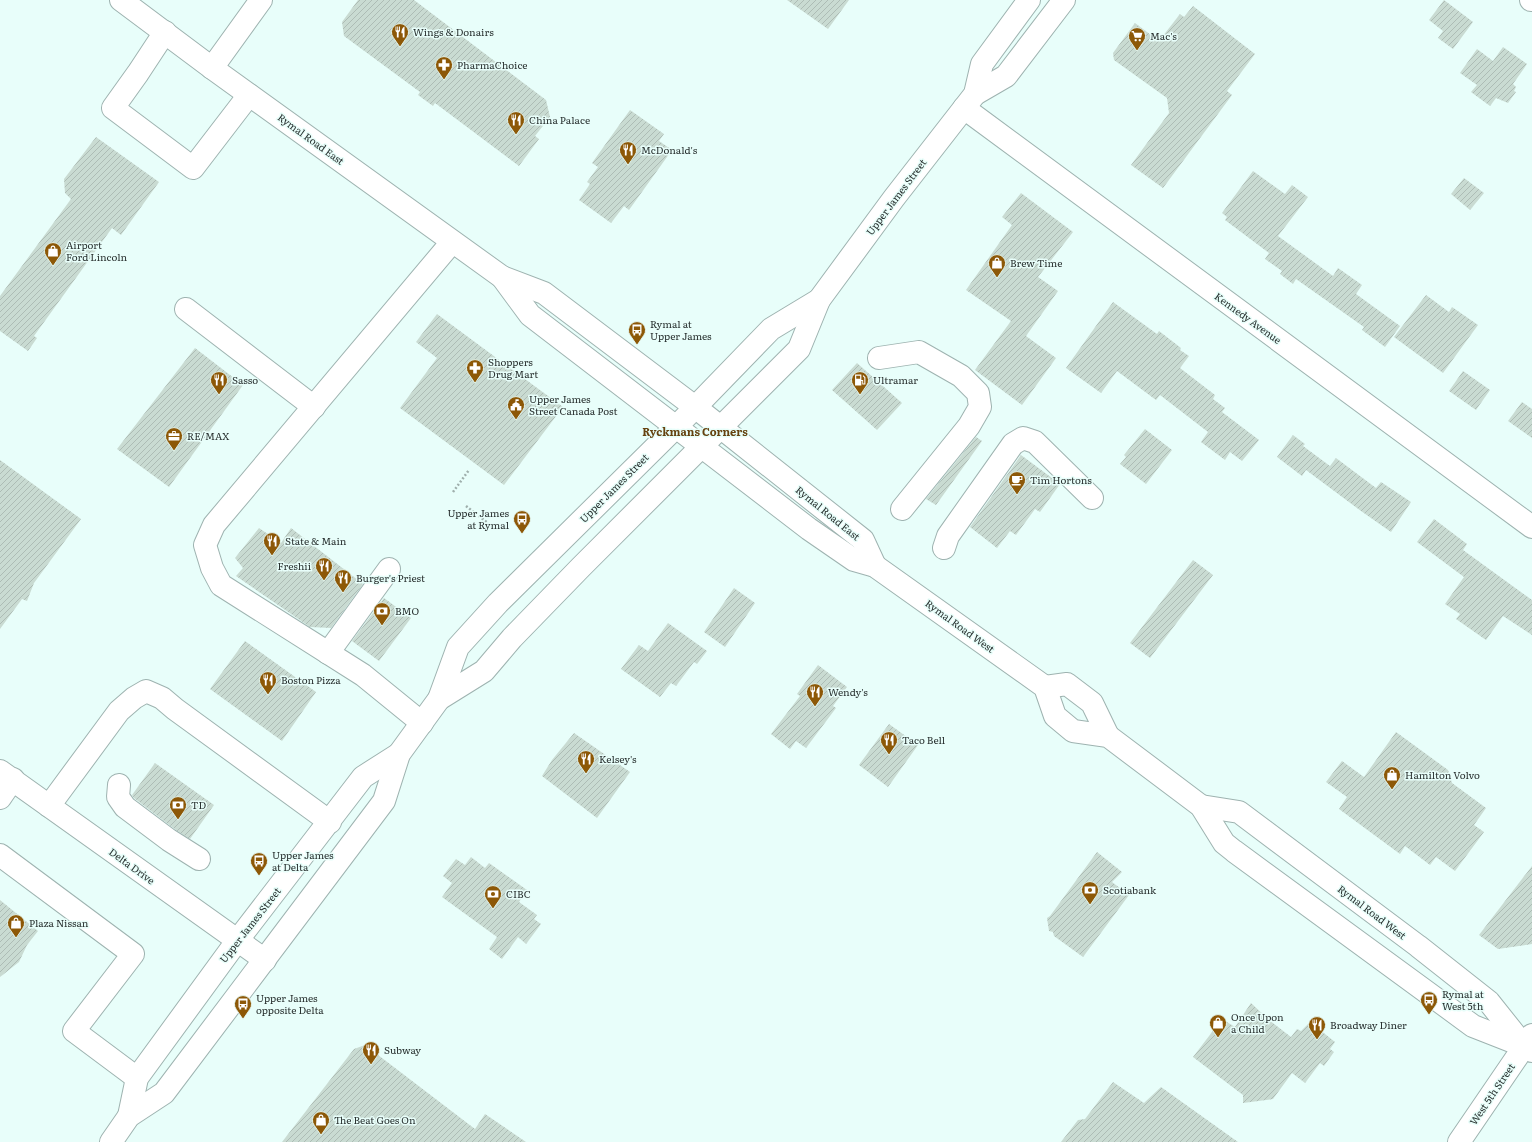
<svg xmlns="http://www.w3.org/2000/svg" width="1532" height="1142" font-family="Literata,serif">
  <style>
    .building { fill: url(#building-hatch) }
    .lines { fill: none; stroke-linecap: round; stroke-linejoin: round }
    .minor-casing { stroke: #9eb3b0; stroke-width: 24 }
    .major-casing { stroke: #9eb3b0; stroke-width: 24 }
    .path { stroke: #9fafac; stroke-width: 2.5; stroke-dasharray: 2 2; stroke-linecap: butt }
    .minor { stroke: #fff; stroke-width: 22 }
    .major { stroke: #fff; stroke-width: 22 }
    .labels { text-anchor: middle; stroke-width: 3; stroke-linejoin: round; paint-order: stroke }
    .poi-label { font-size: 10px; fill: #28302f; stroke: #e8fefa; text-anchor: start }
    .street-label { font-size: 10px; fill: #28302f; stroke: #e8fefa }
    .neighbourhood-label { font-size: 11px; font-weight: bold; fill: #664210; stroke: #e8fefa }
  </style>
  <defs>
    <pattern id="building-hatch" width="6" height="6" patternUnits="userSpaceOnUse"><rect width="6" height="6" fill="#c9dbd2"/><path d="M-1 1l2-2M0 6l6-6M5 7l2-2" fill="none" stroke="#adbcb5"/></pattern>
  </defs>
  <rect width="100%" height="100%" fill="#e8fefa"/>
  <g class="building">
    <path d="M 358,0 L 414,0 L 546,100 L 550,117 L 535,136 L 539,139 L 519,166 L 435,103 L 433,106 L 418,95 L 420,92 L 344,36 L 342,22 Z"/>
    <path d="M 787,0 L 849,0 L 828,29 Z"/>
    <path d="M 1444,0 L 1473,22 L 1453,49 L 1438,38 L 1443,31 L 1429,20 Z"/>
    <path d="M 1193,6 L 1255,54 L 1227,91 L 1232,95 L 1163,188 L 1131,165 L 1169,113 L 1167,98 L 1114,60 L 1113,53 L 1135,23 L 1159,41 L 1180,14 L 1184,17 Z"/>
    <path d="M 1503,47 L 1527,64 L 1513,84 L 1516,87 L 1514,91 L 1516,92 L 1508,103 L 1496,98 L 1490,106 L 1471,92 L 1477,85 L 1460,73 L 1477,49 L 1493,61 Z"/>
    <path d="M 630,110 L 664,134 L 659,141 L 672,150 L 629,210 L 624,206 L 611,223 L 579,200 L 590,184 L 587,182 L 598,167 L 592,163 Z"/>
    <path d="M 96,137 L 159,182 L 121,235 L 112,228 L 34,336 L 37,338 L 28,351 L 0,331 L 0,296 L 71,199 L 65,193 L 64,179 Z"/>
    <path d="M 1253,171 L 1285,194 L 1292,185 L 1308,197 L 1278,236 L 1333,276 L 1338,268 L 1362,285 L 1356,294 L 1400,326 L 1385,347 L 1362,330 L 1364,327 L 1296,279 L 1293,284 L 1280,274 L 1282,271 L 1265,259 L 1269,253 L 1225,220 L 1227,217 L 1222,213 Z"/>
    <path d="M 1464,178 L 1484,193 L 1470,210 L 1451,194 Z"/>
    <path d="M 1021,193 L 1073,232 L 1038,277 L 1058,291 L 1026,336 L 1056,358 L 1022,405 L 975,370 L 1011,321 L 966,290 L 1012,225 L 1002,217 Z"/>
    <path d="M 1426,295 L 1449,312 L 1452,307 L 1478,325 L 1443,373 L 1394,337 Z"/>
    <path d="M 1113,302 L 1157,334 L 1159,331 L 1181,348 L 1180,350 L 1189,356 L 1180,368 L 1215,395 L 1213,399 L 1225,408 L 1222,412 L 1259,440 L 1242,461 L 1230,452 L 1225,460 L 1201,442 L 1208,432 L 1160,395 L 1156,400 L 1117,371 L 1101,393 L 1066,368 Z"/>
    <path d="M 437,314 L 563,407 L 504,485 L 400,408 L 437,358 L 416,342 Z"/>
    <path d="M 195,348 L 243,385 L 169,487 L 117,449 Z"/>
    <path d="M 857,363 L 902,403 L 877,430 L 832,390 Z"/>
    <path d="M 1463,371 L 1490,390 L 1476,410 L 1449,391 Z"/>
    <path d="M 1522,402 L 1532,409 L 1532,438 L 1508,421 Z"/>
    <path d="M 1145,429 L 1172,450 L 1146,484 L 1120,464 L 1126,457 L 1124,455 Z"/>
    <path d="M 1293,435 L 1305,444 L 1303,446 L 1330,466 L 1336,458 L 1376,488 L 1381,482 L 1411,502 L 1391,532 L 1361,511 L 1306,470 L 1302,476 L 1277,457 Z"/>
    <path d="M 976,437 L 982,441 L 936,505 L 926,499 Z"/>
    <path d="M 1021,455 L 1060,484 L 1040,512 L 1035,509 L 1016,535 L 1010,531 L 997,548 L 970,527 Z"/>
    <path d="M 0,460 L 81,519 L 34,583 L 27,601 L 22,599 L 0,629 Z"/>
    <path d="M 1434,519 L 1467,544 L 1463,550 L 1532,600 L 1532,635 L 1503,616 L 1486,640 L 1456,619 L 1460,614 L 1445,604 L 1464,577 L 1417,542 Z"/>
    <path d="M 259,528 L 281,543 L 291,528 L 363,584 L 331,628 L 310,627 L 236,576 L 243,568 L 235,558 Z"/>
    <path d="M 1193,560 L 1213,575 L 1150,658 L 1130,643 Z"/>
    <path d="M 734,588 L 755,603 L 725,647 L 704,632 Z"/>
    <path d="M 384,598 L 411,618 L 379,661 L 352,641 Z"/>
    <path d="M 668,623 L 707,651 L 697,664 L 694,662 L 676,686 L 671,683 L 660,697 L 621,669 L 639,645 L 648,651 Z"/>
    <path d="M 245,641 L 316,692 L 282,741 L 210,689 Z"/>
    <path d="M 818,665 L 847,687 L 833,706 L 836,708 L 806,748 L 796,741 L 790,749 L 771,734 L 800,696 L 797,694 Z"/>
    <path d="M 889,724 L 918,745 L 888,787 L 859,765 Z"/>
    <path d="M 1396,732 L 1448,770 L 1452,783 L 1486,808 L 1474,825 L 1484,832 L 1455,871 L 1436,857 L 1430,865 L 1405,846 L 1400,854 L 1339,809 L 1347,797 L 1326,782 L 1342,761 L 1364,777 Z"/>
    <path d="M 574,733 L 630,772 L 597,818 L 542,776 L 552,760 Z"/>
    <path d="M 155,763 L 214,805 L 190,839 L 176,830 L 134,798 L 132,795 Z"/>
    <path d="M 1097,852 L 1122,872 L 1112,882 L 1129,895 L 1083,957 L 1054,936 L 1053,932 L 1049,931 L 1047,918 L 1050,916 Z"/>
    <path d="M 471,857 L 485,868 L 489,863 L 527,890 L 519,902 L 537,915 L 534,919 L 541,924 L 526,944 L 518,937 L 502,959 L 489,949 L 497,937 L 442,897 L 452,883 L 443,876 L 456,859 L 465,865 Z"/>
    <path d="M 1532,866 L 1532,944 L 1498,949 L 1479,935 Z"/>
    <path d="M 0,900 L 38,931 L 27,945 L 19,962 L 0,977 Z"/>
    <path d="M 1251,1003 L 1269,1020 L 1291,1037 L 1297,1029 L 1301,1031 L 1310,1022 L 1335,1042 L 1330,1049 L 1334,1052 L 1324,1066 L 1320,1063 L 1305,1083 L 1292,1073 L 1273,1099 L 1243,1103 L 1243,1095 L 1193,1057 L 1222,1019 L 1235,1027 Z"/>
    <path d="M 365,1045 L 475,1129 L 485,1114 L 526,1142 L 282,1142 L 354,1049 Z"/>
    <path d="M 1113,1082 L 1144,1103 L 1161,1087 L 1238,1142 L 1061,1142 L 1078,1120 L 1085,1119 Z"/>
  </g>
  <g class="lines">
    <g class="minor-casing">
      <g id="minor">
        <path d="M 1531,0 L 1532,0"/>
        <path d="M 165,32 L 138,73 L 113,108 L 193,168 L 249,95"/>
        <path d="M 212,68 L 261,0"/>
        <path d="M 964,108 L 1532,527"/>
        <path d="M 186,309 L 314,407"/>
        <path d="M 879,358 L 919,352 L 961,376 L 978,393 L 980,407 L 969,426 L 902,509"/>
        <path d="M 944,548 L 948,536 L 1013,444 L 1023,438 L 1035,442 L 1092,498"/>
        <path d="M 328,653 L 389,569"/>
        <path d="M 422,723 L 363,675 L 221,585 L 212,568 L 205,545 L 214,525 L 452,242"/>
        <path d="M 0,771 L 265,960"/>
        <path d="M 119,785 L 118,797 L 125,807 L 169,840 L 199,859"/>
        <path d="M 0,798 L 13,779"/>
        <path d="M 49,806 L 119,711 L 134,698 L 146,691 L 162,698 L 175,709 L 330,822"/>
        <path d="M 0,855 L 133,954 L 74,1031 L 137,1078"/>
        <path d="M 1459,1142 L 1532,1035"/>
      </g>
    </g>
    <g class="major-casing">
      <g id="major">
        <path d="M 121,0 L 212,68 L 502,277 L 544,293 L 695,407 L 863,540 L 875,566"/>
        <path d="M 975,94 L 1006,76 L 1064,0"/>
        <path d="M 502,277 L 530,315 L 809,529 L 854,560 L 875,566 L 1045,687 L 1055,716 L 1073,731 L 1108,736 L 1201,806 L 1224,843 L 1234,851 L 1473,1026 L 1524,1046 L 1532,1051"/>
        <path d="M 1045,687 L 1067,684 L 1092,703 L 1108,736"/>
        <path d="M 439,699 L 484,671 L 512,638 L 581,567 L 799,349 L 819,300 L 894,198 L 975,94 L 982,64 L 1029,0"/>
        <path d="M 1201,806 L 1239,812 L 1418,946 L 1489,1002 L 1524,1046"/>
        <path d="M 129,1116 L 137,1078 L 237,941 L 363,777 L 399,754"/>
        <path d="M 111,1142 L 129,1116 L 164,1093 L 384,801 L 399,754 L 439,699 L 458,647 L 498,603 L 676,427 L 771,329 L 819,300"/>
      </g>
    </g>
    <g class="path">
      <path d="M 453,492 L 469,470"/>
      <path d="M 466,506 L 488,523"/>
    </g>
    <use href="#minor" class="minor"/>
    <use href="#major" class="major"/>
  </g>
  <defs>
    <g id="restaurant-pin" transform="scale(0.9)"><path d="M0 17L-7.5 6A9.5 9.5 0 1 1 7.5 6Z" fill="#8d5807" stroke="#e8fefa"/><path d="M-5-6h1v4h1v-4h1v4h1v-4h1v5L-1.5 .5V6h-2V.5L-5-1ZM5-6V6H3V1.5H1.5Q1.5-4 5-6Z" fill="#fff"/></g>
    <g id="supermarket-pin" transform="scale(0.9)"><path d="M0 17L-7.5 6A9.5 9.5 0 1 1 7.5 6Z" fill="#8d5807" stroke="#e8fefa"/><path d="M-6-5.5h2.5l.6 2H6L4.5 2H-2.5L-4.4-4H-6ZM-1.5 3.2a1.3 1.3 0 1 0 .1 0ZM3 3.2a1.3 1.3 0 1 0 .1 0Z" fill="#fff"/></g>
    <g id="pharmacy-pin" transform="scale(0.9)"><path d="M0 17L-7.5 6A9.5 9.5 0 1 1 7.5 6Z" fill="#8d5807" stroke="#e8fefa"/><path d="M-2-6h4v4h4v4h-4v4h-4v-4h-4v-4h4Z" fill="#fff"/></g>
    <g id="shop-pin" transform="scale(0.9)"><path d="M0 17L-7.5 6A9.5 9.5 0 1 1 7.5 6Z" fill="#8d5807" stroke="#e8fefa"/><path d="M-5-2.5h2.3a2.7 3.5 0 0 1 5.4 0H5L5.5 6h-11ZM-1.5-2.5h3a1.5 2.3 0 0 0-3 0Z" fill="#fff"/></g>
    <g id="bus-pin" transform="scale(0.9)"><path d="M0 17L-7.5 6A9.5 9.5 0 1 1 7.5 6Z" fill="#8d5807" stroke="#e8fefa"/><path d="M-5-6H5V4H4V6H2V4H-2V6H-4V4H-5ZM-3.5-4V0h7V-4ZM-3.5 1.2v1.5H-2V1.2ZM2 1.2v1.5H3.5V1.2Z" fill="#fff"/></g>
    <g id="fuel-pin" transform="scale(0.9)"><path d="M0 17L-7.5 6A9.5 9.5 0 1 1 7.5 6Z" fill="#8d5807" stroke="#e8fefa"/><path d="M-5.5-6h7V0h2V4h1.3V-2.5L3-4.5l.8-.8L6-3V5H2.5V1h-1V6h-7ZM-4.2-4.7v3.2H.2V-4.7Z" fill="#fff"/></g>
    <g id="civic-pin" transform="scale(0.9)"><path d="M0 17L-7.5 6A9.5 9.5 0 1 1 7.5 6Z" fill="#8d5807" stroke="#e8fefa"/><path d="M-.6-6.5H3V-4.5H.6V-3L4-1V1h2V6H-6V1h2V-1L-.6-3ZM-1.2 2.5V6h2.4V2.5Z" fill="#fff"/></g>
    <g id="office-pin" transform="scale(0.9)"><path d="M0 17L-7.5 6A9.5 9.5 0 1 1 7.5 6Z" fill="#8d5807" stroke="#e8fefa"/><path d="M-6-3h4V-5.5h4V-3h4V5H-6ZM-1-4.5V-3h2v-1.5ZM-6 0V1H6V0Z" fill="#fff"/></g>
    <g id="cafe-pin" transform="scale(0.9)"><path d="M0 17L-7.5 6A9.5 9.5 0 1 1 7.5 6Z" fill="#8d5807" stroke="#e8fefa"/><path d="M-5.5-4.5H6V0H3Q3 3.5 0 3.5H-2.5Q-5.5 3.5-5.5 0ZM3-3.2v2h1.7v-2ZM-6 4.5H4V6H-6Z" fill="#fff"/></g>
    <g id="bank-pin" transform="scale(0.9)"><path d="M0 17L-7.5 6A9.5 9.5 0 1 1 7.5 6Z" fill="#8d5807" stroke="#e8fefa"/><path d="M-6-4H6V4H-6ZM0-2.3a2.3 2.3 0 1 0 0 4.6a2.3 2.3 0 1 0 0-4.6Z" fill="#fff"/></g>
  </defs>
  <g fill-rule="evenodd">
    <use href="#restaurant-pin" x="400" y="32"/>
    <use href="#supermarket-pin" x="1137" y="36"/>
    <use href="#pharmacy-pin" x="444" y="65"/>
    <use href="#restaurant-pin" x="516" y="120"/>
    <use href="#restaurant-pin" x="628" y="150"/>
    <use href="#shop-pin" x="53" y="251"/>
    <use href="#shop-pin" x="997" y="263"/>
    <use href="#bus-pin" x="637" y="330"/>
    <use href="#pharmacy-pin" x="475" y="368"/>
    <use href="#restaurant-pin" x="219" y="380"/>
    <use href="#fuel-pin" x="860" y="380"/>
    <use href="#civic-pin" x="516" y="405"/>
    <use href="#office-pin" x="174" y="436"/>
    <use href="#cafe-pin" x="1017" y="480"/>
    <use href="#bus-pin" x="522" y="519"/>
    <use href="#restaurant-pin" x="272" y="541"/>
    <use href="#restaurant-pin" x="324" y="566"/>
    <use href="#restaurant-pin" x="343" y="578"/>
    <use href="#bank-pin" x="382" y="611"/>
    <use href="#restaurant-pin" x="268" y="680"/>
    <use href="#restaurant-pin" x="815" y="692"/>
    <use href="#restaurant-pin" x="889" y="740"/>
    <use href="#restaurant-pin" x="586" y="759"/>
    <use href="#shop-pin" x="1392" y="775"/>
    <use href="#bank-pin" x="178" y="805"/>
    <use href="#bus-pin" x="259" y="861"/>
    <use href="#bank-pin" x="1090" y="890"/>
    <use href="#bank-pin" x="493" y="894"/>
    <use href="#shop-pin" x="16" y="923"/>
    <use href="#bus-pin" x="1429" y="1000"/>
    <use href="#bus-pin" x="243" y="1004"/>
    <use href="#shop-pin" x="1218" y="1023"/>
    <use href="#restaurant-pin" x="1317" y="1025"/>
    <use href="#restaurant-pin" x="371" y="1050"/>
    <use href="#shop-pin" x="321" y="1120"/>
  </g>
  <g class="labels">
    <g class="poi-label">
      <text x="413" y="36">Wings &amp; Donairs</text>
      <text x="1150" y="40">Mac's</text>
      <text x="457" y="69">PharmaChoice</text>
      <text x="529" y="124">China Palace</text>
      <text x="641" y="154">McDonald's</text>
      <text x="66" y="249">Airport<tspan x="66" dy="12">Ford Lincoln</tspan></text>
      <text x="1010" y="267">Brew Time</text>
      <text x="650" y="328">Rymal at<tspan x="650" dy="12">Upper James</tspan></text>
      <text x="488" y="366">Shoppers<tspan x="488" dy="12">Drug Mart</tspan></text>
      <text x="232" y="384">Sasso</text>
      <text x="873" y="384">Ultramar</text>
      <text x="529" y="403">Upper James<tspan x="529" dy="12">Street Canada Post</tspan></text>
      <text x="187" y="440">RE/MAX</text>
      <text x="1030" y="484">Tim Hortons</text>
      <text x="509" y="517" text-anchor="end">Upper James<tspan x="509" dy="12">at Rymal</tspan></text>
      <text x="285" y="545">State &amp; Main</text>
      <text x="311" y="570" text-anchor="end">Freshii</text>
      <text x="356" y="582">Burger's Priest</text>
      <text x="395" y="615">BMO</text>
      <text x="281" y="684">Boston Pizza</text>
      <text x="828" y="696">Wendy's</text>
      <text x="902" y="744">Taco Bell</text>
      <text x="599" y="763">Kelsey's</text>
      <text x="1405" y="779">Hamilton Volvo</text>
      <text x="191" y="809">TD</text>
      <text x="272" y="859">Upper James<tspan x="272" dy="12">at Delta</tspan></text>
      <text x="1103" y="894">Scotiabank</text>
      <text x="506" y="898">CIBC</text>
      <text x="29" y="927">Plaza Nissan</text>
      <text x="1442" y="998">Rymal at<tspan x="1442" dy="12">West 5th</tspan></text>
      <text x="256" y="1002">Upper James<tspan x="256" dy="12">opposite Delta</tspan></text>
      <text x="1231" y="1021">Once Upon<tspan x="1231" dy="12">a Child</tspan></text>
      <text x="1330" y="1029">Broadway Diner</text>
      <text x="384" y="1054">Subway</text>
      <text x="334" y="1124">The Beat Goes On</text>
    </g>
    <g class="street-label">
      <text transform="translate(311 139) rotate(36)" y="4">Rymal Road East</text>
      <text transform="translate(896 197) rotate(-53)" y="4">Upper James Street</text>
      <text transform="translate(1248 318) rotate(36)" y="4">Kennedy Avenue</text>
      <text transform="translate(614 488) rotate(-45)" y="4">Upper James Street</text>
      <text transform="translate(828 513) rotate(39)" y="4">Rymal Road East</text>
      <text transform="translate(960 626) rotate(36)" y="4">Rymal Road West</text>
      <text transform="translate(132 866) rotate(36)" y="4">Delta Drive</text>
      <text transform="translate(1372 912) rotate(37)" y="4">Rymal Road West</text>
      <text transform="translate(250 925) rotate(-52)" y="4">Upper James Street</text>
      <text transform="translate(1492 1094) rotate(-56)" y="4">West 5th Street</text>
    </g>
    <g class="neighbourhood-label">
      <text x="695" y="436">Ryckmans Corners</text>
    </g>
  </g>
</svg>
